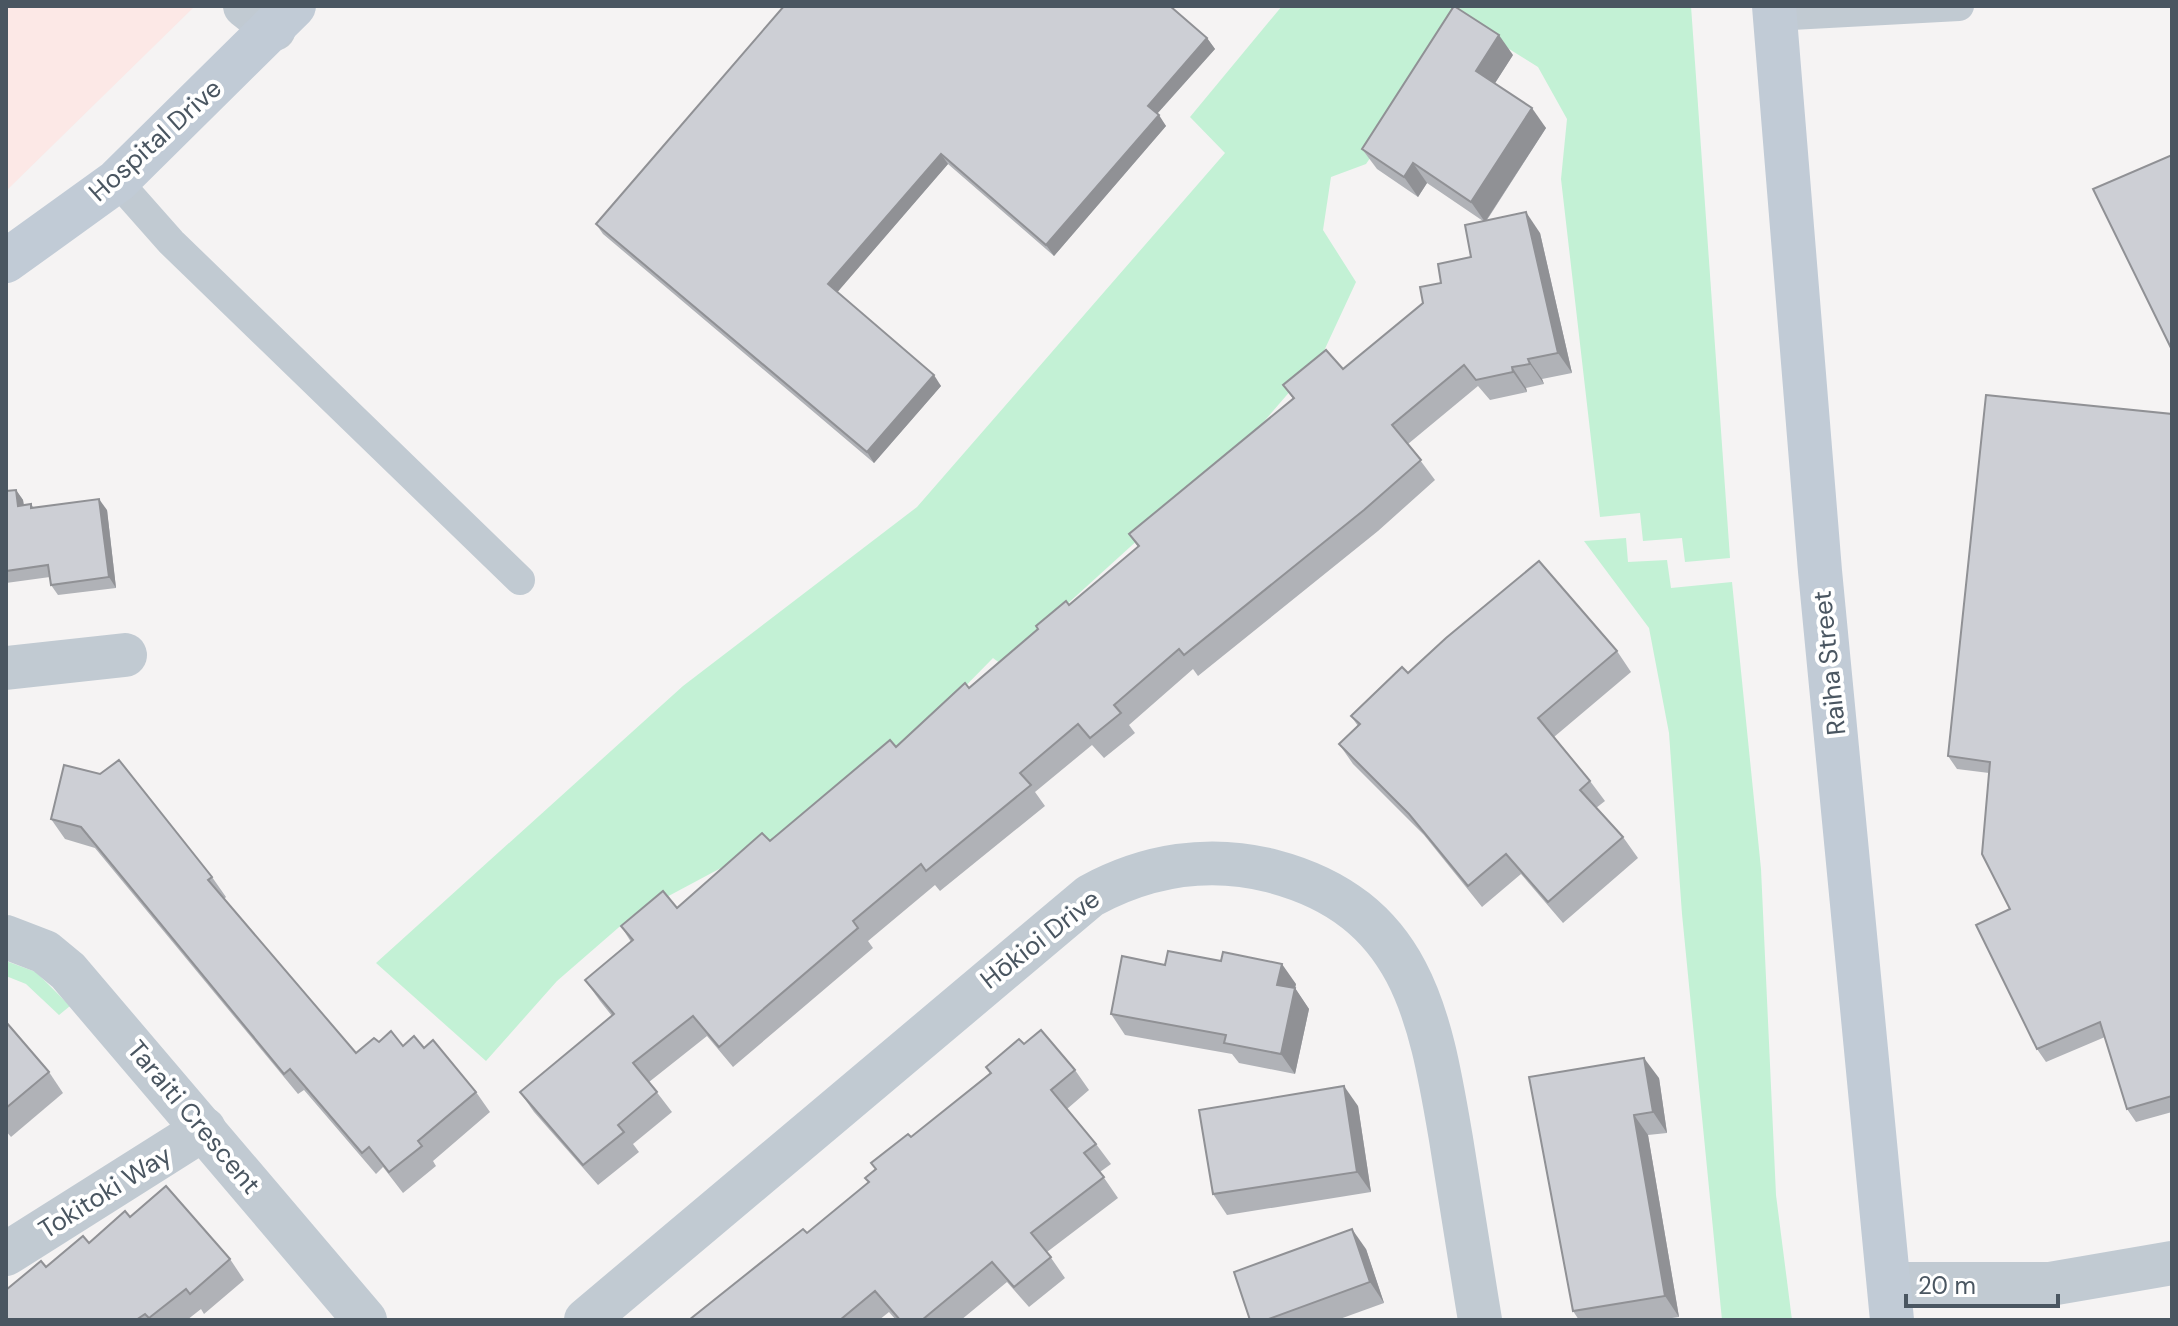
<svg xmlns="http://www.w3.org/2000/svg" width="2178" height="1326" font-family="'DM Sans',sans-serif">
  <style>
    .medical { fill: #fce8e6 }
    .green { fill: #c3f1d5 }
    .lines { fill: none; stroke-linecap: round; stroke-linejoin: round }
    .lane { stroke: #c1cad2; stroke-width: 30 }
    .street { stroke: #c1cad2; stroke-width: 44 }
    .secondary { stroke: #c1cbd6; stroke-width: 44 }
    .wall { fill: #b0b2b7 }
    .shaded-wall { fill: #909195 }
    .building { fill: #cdcfd5; stroke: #909195; stroke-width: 2 }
    .labels { text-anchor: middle; stroke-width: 8; stroke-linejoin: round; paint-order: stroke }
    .street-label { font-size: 26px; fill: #4a5661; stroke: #fff }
  </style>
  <rect width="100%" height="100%" fill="#f5f3f3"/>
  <path class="medical" d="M 6,6 L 195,6 L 6,191 Z"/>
  <g class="green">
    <path d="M 1282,6 L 1691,6 L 1730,558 L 1685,562 L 1682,538 L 1643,541 L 1640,513 L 1600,517 L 1561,179 L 1567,119 L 1538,67 L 1464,21 L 1366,164 L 1331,177 L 1323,230 L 1356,282 L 1323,353 L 1248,440 L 1001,664 L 993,658 L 896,757 L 803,824 L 633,915 L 557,981 L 486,1061 L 376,963 L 683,686 L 917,507 L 1225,153 L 1190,117 Z"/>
    <path d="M 1626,538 L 1628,562 L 1667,560 L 1671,588 L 1732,582 L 1761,869 L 1776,1195 L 1792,1320 L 1722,1320 L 1682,914 L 1669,733 L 1649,628 L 1584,541 Z"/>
    <path d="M 6,961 L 36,972 L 70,1006 L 59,1015 L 26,984 L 6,976 Z"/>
  </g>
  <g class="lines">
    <g class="lane">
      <path d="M 1775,16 L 1959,6"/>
      <path d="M 117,181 L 171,242 L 520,580"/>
    </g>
    <g class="street">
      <path d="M 245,6 L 274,29"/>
      <path d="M 6,668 L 125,655"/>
      <path d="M 6,937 L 45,952 L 68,971 L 365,1320"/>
      <path d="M 6,1254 L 204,1129"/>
      <path d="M 1890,1284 L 2050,1284 L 2172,1263"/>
      <path d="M 586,1320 L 1090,896 C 1147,865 1209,855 1272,871 C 1413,908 1430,1016 1451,1139 C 1461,1200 1470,1260 1480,1320"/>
    </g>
    <g class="secondary">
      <path d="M 1774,6 L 1820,571 L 1892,1320"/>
      <path d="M 6,261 L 117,181 L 294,6"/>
    </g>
  </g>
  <g class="wall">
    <path d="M 1207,38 L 1215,49 L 1157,114 L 1166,126 L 1054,256 L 948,164 L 837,292 L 941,386 L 874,463 L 603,234 L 596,224 Z"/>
    <path d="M 1513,55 L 1495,83 L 1546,128 L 1487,220 L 1540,233 L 1572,373 L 1542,379 L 1544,384 L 1526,388 L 1527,392 L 1490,400 L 1478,386 L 1408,444 L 1435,480 L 1378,531 L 1198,676 L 1193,669 L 1129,725 L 1135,733 L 1104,758 L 1092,745 L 1035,792 L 1045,806 L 940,891 L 935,885 L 868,941 L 873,948 L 733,1067 L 707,1036 L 649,1082 L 672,1112 L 633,1144 L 639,1152 L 598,1185 L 534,1112 L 520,1092 L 612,1016 L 600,1001 L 585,980 L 631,942 L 621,926 L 677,908 L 896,747 L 969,688 L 1138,547 L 1129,534 L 1293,399 L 1283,385 L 1343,369 L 1423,303 L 1441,283 L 1471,257 L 1483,221 L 1427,183 L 1418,197 L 1377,169 L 1362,149 Z"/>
    <path d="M 2172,414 L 2172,1112 L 2136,1122 L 2127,1109 L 2105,1037 L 2046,1062 L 2037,1049 L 2010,909 L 1989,773 L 1957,769 L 1948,756 Z"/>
    <path d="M 16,490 L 23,500 L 24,505 L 31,504 L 34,508 L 107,510 L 116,588 L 58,595 L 51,585 L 50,577 L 6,583 L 6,491 Z"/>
    <path d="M 1617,651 L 1631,672 L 1554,737 L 1590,781 L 1605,801 L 1596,808 L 1623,837 L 1638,858 L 1563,923 L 1521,874 L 1482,907 L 1424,835 L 1353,764 L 1339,744 L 1358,726 L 1351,716 L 1408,673 Z"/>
    <path d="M 64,765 L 212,877 L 226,897 L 224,899 L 356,1053 L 379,1042 L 424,1048 L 476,1092 L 490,1112 L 433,1161 L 436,1166 L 403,1193 L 383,1167 L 376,1174 L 304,1090 L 298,1094 L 95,848 L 65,839 L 51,819 Z"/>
    <path d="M 1165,965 L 1296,984 L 1295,988 L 1309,1009 L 1295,1074 L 1239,1063 L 1232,1054 L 1125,1035 L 1111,1014 Z"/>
    <path d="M 6,1022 L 49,1072 L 63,1093 L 11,1137 L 6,1131 Z"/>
    <path d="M 1024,1044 L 1075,1070 L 1089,1090 L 1067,1109 L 1096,1144 L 1111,1164 L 1100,1172 L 1118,1198 L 1047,1252 L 1065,1278 L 1029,1307 L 1007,1282 L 961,1320 L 896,1320 L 889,1312 L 879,1320 L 689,1320 L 807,1233 L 868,1183 L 876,1169 L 871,1163 L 911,1137 L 990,1073 L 986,1067 Z"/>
    <path d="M 1529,1077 L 1659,1078 L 1667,1133 L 1648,1135 L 1679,1317 L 1658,1320 L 1579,1320 L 1573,1311 Z"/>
    <path d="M 1358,1106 L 1371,1192 L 1227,1215 L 1213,1194 Z"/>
    <path d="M 130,1217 L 230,1259 L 244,1280 L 204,1314 L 201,1309 L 187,1320 L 6,1320 L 89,1243 Z"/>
    <path d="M 1366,1249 L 1384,1303 L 1337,1320 L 1250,1320 Z"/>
  </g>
  <g class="shaded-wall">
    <path d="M 1499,35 L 1513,55 L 1490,91 L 1476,71 Z"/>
    <path d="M 1207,38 L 1215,49 L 1155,116 L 1148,106 Z"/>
    <path d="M 1532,108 L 1546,128 L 1485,222 L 1471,202 Z"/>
    <path d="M 1159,115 L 1166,126 L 1054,256 L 1046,245 Z"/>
    <path d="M 941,154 L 948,164 L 835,295 L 828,284 Z"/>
    <path d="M 1413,163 L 1427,183 L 1418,197 L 1404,177 Z"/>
    <path d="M 1526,212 L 1540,233 L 1572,373 L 1558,353 Z"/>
    <path d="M 1528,359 L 1542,379 L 1544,384 L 1530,364 Z"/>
    <path d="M 1512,367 L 1526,388 L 1527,392 L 1513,372 Z"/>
    <path d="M 934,375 L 941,386 L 874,463 L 867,452 Z"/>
    <path d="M 16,490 L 23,500 L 25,516 L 18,506 Z"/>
    <path d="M 99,499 L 107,510 L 116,588 L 109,577 Z"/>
    <path d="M 1282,964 L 1296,984 L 1295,988 L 1309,1009 L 1295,1074 L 1281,1054 L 1277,985 Z"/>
    <path d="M 1644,1058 L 1659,1078 L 1667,1133 L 1653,1112 Z"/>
    <path d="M 1344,1086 L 1358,1106 L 1371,1192 L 1357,1172 Z"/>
    <path d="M 1634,1115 L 1648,1135 L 1679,1317 L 1665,1296 Z"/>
    <path d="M 1352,1229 L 1366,1249 L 1384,1303 L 1370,1282 Z"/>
  </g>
  <g class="building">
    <path d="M 784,6 L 1170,6 L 1207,38 L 1148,106 L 1159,115 L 1046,245 L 941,154 L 828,284 L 934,375 L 867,452 L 596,224 Z"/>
    <path d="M 1454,6 L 1499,35 L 1476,71 L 1532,108 L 1471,202 L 1413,163 L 1404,177 L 1362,149 Z"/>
    <path d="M 2172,155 L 2172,350 L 2093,189 Z"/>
    <path d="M 1526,212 L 1558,353 L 1528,359 L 1530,364 L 1512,367 L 1513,372 L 1476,380 L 1464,365 L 1392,425 L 1421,460 L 1364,510 L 1184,655 L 1179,649 L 1114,705 L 1121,713 L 1090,738 L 1078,724 L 1020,773 L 1031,785 L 926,871 L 921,864 L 853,921 L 858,928 L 719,1047 L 693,1016 L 633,1063 L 657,1092 L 618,1125 L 624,1132 L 583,1165 L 520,1092 L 614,1014 L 585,980 L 633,940 L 621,926 L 663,891 L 677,908 L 762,833 L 770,841 L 890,740 L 896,747 L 965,683 L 969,688 L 1038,629 L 1036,626 L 1066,601 L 1069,605 L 1139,546 L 1129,534 L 1294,398 L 1283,385 L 1326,350 L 1343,369 L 1423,303 L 1420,287 L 1441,283 L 1438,264 L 1471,257 L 1465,225 Z"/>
    <path d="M 1986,395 L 2172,414 L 2172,1096 L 2127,1109 L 2100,1022 L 2037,1049 L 1976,925 L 2010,909 L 1982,854 L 1990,762 L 1948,756 Z"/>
    <path d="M 16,490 L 18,506 L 31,504 L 31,508 L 99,499 L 109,577 L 51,585 L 48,565 L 6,571 L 6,491 Z"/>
    <path d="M 1539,561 L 1617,651 L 1538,718 L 1590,781 L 1580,790 L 1623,837 L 1548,902 L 1506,854 L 1468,886 L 1409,814 L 1339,744 L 1360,724 L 1351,716 L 1402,667 L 1408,673 L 1446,638 Z"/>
    <path d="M 119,760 L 212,877 L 208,880 L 356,1053 L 374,1038 L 379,1042 L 391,1031 L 403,1046 L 414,1036 L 424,1048 L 433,1040 L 476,1092 L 418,1141 L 422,1146 L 389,1172 L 369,1147 L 362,1153 L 290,1069 L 284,1074 L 81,827 L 51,819 L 64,765 L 100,774 Z"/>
    <path d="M 1168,951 L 1221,961 L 1223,952 L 1282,964 L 1277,985 L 1295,988 L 1281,1054 L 1224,1043 L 1226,1035 L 1111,1014 L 1122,956 L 1165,965 Z"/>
    <path d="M 6,1022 L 49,1072 L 6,1108 Z"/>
    <path d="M 1041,1030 L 1075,1070 L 1051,1090 L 1096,1144 L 1084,1153 L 1104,1177 L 1031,1233 L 1051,1257 L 1014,1287 L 992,1262 L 922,1320 L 900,1320 L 875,1291 L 840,1320 L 689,1320 L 803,1229 L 807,1233 L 869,1182 L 865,1178 L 876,1169 L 871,1163 L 908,1134 L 911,1137 L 991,1073 L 986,1067 L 1019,1039 L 1024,1044 Z"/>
    <path d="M 1644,1058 L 1653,1112 L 1634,1115 L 1665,1296 L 1573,1311 L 1529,1077 Z"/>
    <path d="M 1344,1086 L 1357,1172 L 1213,1194 L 1199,1110 Z"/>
    <path d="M 166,1186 L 230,1259 L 190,1294 L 186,1289 L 149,1318 L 145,1314 L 136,1320 L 6,1320 L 6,1290 L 41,1261 L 46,1267 L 83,1236 L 89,1243 L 125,1211 L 130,1217 Z"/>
    <path d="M 1352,1229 L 1370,1282 L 1266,1320 L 1250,1320 L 1234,1272 Z"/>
  </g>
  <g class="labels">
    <g class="street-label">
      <text transform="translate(155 140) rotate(-42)" y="9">Hospital Drive</text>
      <text transform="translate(1829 663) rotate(-96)" y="9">Raiha Street</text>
      <text transform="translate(1040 939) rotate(-38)" y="9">Hōkioi Drive</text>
      <text transform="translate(194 1117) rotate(50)" y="9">Taraiti Crescent</text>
      <text transform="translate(105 1192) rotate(-32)" y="9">Tokitoki Way</text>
    </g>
  </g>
  <rect width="2178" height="1326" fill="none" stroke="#4a5661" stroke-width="16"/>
  <path d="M1906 1294v12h152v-12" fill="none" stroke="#4a5661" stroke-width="4"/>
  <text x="1918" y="1294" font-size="24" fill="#4a5661" stroke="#ffffff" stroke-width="6" paint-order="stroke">20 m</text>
</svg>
